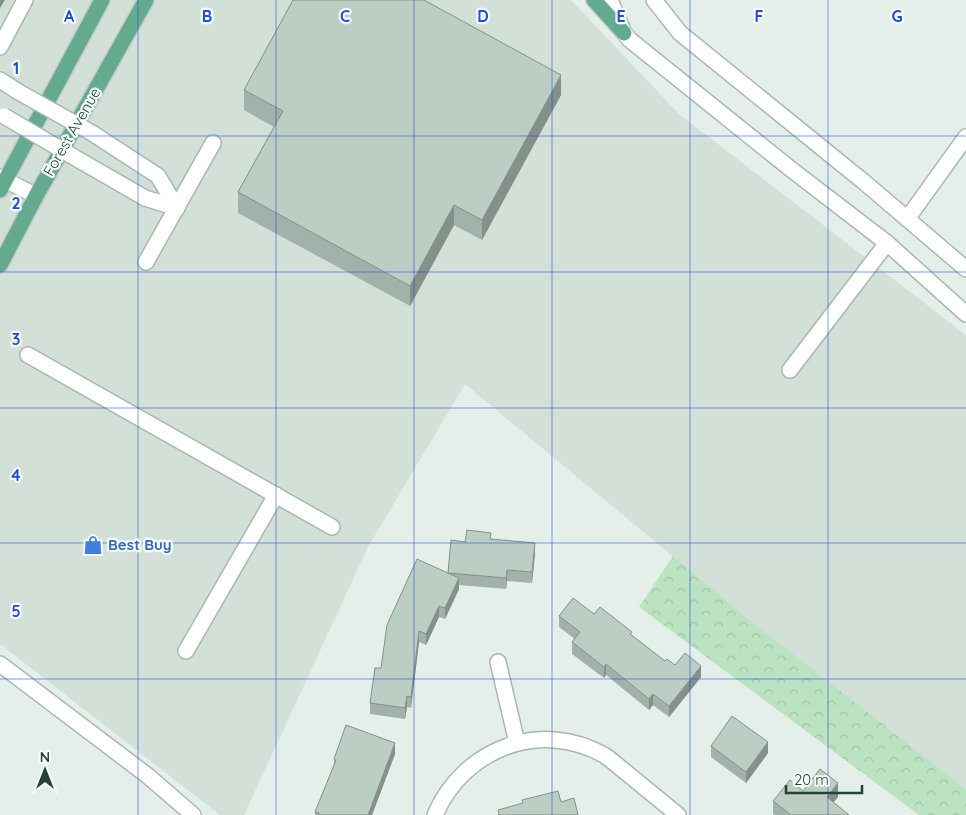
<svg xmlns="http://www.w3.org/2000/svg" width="966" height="815" font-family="Quicksand,sans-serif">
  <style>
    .built { fill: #d2e0d8 }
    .forest { fill: url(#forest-crowns) }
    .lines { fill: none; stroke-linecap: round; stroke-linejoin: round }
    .minor-casing { stroke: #a6b8b0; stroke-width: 18 }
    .major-casing { stroke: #c1cbc7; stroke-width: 18 }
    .minor { stroke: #fff; stroke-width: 15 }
    .major { stroke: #63aa8f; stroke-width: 15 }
    .minor-bridge-casing { stroke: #a6b8b0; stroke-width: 18; stroke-linecap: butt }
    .minor-bridge { stroke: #fff; stroke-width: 15 }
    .wall { fill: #a2b1a9 }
    .shaded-wall { fill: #849089 }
    .building { fill: #bccec4; stroke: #849089 }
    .grid { fill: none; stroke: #1d4ed8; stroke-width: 1; stroke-opacity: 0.55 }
    .labels { text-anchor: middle; stroke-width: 4.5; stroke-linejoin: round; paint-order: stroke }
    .street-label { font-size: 15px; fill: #214436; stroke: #f6fbf8 }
    .shop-label { font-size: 15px; font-weight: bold; fill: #366cbe; stroke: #f6fbf8; text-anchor: start }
    .grid-label { font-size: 16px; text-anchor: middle; font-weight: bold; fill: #1d4ed8; stroke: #f6fbf8; stroke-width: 4.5; stroke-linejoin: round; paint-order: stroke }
  </style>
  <defs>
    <pattern id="forest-crowns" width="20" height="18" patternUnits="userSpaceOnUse" patternTransform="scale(1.25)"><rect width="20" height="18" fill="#bbe3c1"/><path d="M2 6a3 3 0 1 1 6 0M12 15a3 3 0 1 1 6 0" fill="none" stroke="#a0c4a6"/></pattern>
  </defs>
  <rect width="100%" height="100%" fill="#e4efe9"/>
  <path class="built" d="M 0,0 L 571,0 L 680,115 L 966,335 L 966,789 L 746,617 L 465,384 L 368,547 L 244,815 L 220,815 L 0,644 Z"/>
  <path class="forest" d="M 673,556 L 746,617 L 966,789 L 966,815 L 919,815 L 639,607 Z"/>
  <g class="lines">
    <g class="minor-casing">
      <g id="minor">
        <path d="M 610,0 L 624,33 L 630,40 L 792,170 L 887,243 L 966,314"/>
        <path d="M 654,0 L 680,33 L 864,182 L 966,269"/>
        <path d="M 0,47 L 25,0"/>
        <path d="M 0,80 L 17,91"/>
        <path d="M 92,133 L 158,176 L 177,208"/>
        <path d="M 79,160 L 145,198 L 177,208"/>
        <path d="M 0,177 L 36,196"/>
        <path d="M 907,219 L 966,137"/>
        <path d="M 146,262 L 213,143"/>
        <path d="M 28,355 L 332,527"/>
        <path d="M 790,370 L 887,243"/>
        <path d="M 186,651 L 276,495"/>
        <path d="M 498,662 L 517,743"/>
        <path d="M 0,664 L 148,776 L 193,815"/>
        <path d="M 435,815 C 463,749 540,719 604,755 C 612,760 620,768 628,774 C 645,788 661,801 678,815"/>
      </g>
    </g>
    <g class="major-casing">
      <g id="major">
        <path d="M 594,0 L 624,33"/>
        <path d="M 0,190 L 102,0"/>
        <path d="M 0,265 L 36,196 L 146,0"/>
      </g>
    </g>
    <use href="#minor" class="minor"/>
    <use href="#major" class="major"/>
    <g class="minor-bridge-casing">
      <g id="minor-bridge">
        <path d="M 17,91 L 92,133"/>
        <path d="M 4,116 L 79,160"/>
      </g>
    </g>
    <use href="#minor-bridge" class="minor-bridge"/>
  </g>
  <g class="wall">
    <path d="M 244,90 L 561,95 L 482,240 L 454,225 L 410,306 L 238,213 L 238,192 L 274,127 L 244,110 Z"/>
    <path d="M 491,539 L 535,554 L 532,583 L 507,581 L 506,589 L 459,585 L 459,589 L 445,619 L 439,617 L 426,645 L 419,642 L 411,708 L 407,707 L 405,719 L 370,714 L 370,703 L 381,668 L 448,573 L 465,542 Z"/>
    <path d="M 594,614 L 632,635 L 665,661 L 675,665 L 701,677 L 669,717 L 653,705 L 649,710 L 606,675 L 604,678 L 572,654 L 572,642 L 575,639 L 559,627 L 559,616 Z"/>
    <path d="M 711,746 L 768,753 L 746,783 L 711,757 Z"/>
    <path d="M 395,754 L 372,815 L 315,815 L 315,812 L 334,765 L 334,759 Z"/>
    <path d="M 838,797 L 833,802 L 849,815 L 775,815 L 773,814 L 773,801 Z"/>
  </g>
  <g class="shaded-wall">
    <path d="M 0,0 L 5,0 L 0,8 Z"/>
    <path d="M 561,75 L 561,95 L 482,240 L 482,220 Z"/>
    <path d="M 454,205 L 454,225 L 410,306 L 410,286 Z"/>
    <path d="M 535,543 L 535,554 L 532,583 L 532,572 Z"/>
    <path d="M 507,570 L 507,581 L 506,589 L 506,578 Z"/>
    <path d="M 459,578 L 459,589 L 445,619 L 445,608 Z"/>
    <path d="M 439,606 L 439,617 L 426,645 L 426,634 Z"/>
    <path d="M 419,631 L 419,642 L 411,708 L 411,697 Z"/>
    <path d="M 606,664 L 606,675 L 604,678 L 604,667 Z"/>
    <path d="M 701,666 L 701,677 L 669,717 L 669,706 Z"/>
    <path d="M 653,694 L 653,705 L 649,710 L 649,699 Z"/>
    <path d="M 407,696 L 407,707 L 405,719 L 405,708 Z"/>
    <path d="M 768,742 L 768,753 L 746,783 L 746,772 Z"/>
    <path d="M 395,743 L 395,754 L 372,815 L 368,815 Z"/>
    <path d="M 838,783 L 838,797 L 827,810 L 827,797 Z"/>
  </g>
  <g class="building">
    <path d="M 293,0 L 424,0 L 561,75 L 482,220 L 454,205 L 410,286 L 238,192 L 283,111 L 244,90 Z"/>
    <path d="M 467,530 L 491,533 L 490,539 L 535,543 L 532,572 L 507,570 L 506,578 L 448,573 L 451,540 L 465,542 Z"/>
    <path d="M 417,559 L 459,578 L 445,608 L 439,606 L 426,634 L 419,631 L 411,697 L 407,696 L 405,708 L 370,703 L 375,668 L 381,668 L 387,625 Z"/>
    <path d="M 573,598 L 594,614 L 600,607 L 632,632 L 630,634 L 665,661 L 667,659 L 675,665 L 685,653 L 701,666 L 669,706 L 653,694 L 649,699 L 606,664 L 604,667 L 572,642 L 580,632 L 559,616 Z"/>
    <path d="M 732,716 L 768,742 L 746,772 L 711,746 Z"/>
    <path d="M 346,725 L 395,743 L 368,815 L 319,815 L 319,813 L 315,812 L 336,760 L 334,759 Z"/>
    <path d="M 820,769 L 838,783 L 827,797 L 849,815 L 791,815 L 773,801 L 790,780 L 803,791 Z"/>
    <path d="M 558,791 L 561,802 L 574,798 L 578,815 L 499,815 L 498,810 L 523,803 L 522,800 Z"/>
  </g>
  <path class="grid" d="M 138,0 L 138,815M 276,0 L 276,815M 414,0 L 414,815M 552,0 L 552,815M 690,0 L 690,815M 828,0 L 828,815M 0,136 L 966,136M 0,272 L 966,272M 0,408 L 966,408M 0,543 L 966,543M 0,679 L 966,679"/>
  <defs>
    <g id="shop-bare" transform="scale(1.5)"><path d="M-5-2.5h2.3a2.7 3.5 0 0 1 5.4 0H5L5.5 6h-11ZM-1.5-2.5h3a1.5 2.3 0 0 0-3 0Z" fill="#3f7fe0" stroke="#f6fbf8" stroke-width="2.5" paint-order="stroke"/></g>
  </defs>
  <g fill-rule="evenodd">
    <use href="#shop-bare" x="93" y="545"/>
  </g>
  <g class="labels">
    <g class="street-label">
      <text transform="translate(72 132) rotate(-60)" y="5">Forest Avenue</text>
    </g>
    <g class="shop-label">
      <text x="108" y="550">Best Buy</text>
    </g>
  </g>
  <g class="grid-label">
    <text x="69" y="22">A</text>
    <text x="207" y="22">B</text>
    <text x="345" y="22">C</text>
    <text x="483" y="22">D</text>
    <text x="621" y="22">E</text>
    <text x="759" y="22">F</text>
    <text x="897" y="22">G</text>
    <text x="16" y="74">1</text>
    <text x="16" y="209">2</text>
    <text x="16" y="345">3</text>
    <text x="16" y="481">4</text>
    <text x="16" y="617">5</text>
  </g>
  <g transform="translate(45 770)" stroke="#f6fbf8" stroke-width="4" paint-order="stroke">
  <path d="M0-4L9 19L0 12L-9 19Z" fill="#214436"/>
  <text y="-8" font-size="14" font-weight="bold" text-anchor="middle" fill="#214436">N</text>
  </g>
  <path d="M786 785v8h76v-8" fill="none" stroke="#214436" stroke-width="2.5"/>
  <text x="794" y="785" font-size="15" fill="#214436" stroke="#f6fbf8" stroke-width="4" paint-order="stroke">20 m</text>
</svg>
